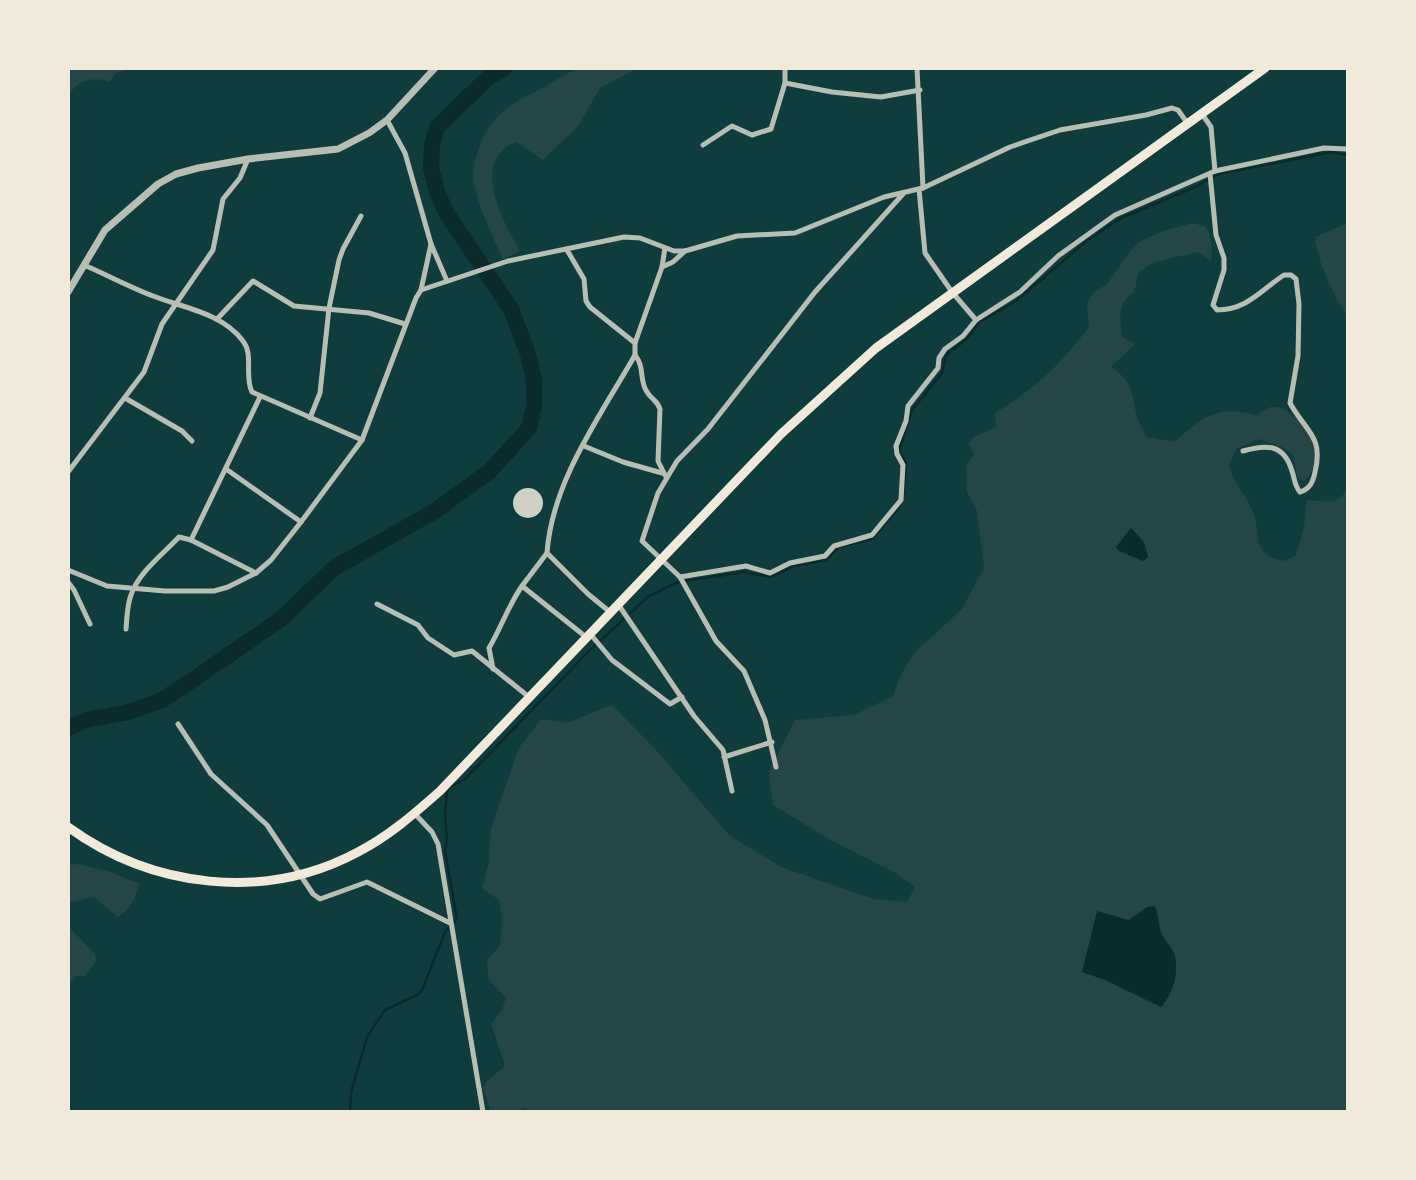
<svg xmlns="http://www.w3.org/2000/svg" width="1416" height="1180" font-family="Karla,sans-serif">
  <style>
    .green { fill: #244646 }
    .water { fill: #0a2a2b }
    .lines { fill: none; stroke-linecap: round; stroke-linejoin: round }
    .stream { stroke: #0a2a2b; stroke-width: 2.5 }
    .river { stroke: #0a2a2b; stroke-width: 16 }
    .building { fill: #cfcfc3 }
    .minor { stroke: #b8beb3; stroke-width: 5 }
    .tertiary { stroke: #b8beb3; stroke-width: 7 }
    .primary { stroke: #f1e9da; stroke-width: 9 }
  </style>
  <rect width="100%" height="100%" fill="#0f3d3e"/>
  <g class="green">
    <path d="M 68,68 L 127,68 L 128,70 L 116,73 L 110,82 C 94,76 77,80 68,96 Z"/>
    <path d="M 583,68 L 638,68 L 600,88 L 578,126 L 543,160 L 516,142 C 469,161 503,221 520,251 L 503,259 C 492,235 479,209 474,183 C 472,175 474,165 476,157 C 485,123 504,106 535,92 C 551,84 565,72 583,68 Z"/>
    <path d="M 1193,223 L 1206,227 C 1212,239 1212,249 1211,262 L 1199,252 L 1154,262 L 1139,272 L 1134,292 C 1117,302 1120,320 1122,337 L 1135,344 L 1111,367 C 1134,382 1131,393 1137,416 C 1139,423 1144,431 1147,437 L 1174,442 C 1202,418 1217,404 1256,415 C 1260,413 1267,408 1271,407 C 1291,404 1316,438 1316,456 C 1316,465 1311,474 1305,481 L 1297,478 L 1293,455 L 1284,448 L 1259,439 L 1237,448 L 1229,465 C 1235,487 1244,491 1252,510 C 1263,534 1248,554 1284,561 L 1296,555 L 1304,527 L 1307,500 L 1333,502 L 1343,495 L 1348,485 L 1348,1112 L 529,1112 L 525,1108 L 515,1112 L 491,1112 L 483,1088 L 487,1081 L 505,1066 L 491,1024 L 502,1010 L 506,998 L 489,980 L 487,960 L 500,946 L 502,919 L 499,900 L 482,888 L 489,861 L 491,828 L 519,748 L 541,719 L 567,723 L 612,705 L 656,750 L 729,835 L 781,867 L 874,899 L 907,902 L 915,887 L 897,874 L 834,842 L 773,805 L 769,771 L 795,720 L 854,715 L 893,696 L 901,674 L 915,652 L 962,609 L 984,568 L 977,511 L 967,492 L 966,465 L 974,455 L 969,443 L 974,437 L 996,427 L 995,413 C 1036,388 1060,365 1089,327 L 1087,304 L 1093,293 L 1107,284 L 1132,249 L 1141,241 L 1163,231 Z"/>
    <path d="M 1348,223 L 1348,318 C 1332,291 1319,267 1315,237 Z"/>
    <path d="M 78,864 L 108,871 L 140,884 C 134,899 132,908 118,917 L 94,897 L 71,902 L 68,906 L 68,865 Z"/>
    <path d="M 68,926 L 95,954 L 96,961 L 85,976 L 76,976 L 68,986 Z"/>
  </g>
  <g class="water">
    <path d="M 1131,528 L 1144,542 L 1148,557 L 1143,561 L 1119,551 L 1116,547 Z"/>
    <path d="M 1155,906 C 1159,915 1158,926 1162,934 C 1165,941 1171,946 1174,953 C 1180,971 1173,994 1161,1007 L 1105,980 L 1082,972 L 1097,911 L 1129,920 L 1147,907 Z"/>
  </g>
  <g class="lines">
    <g class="stream">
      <path d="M 903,500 L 906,463 L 899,451 L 912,410 L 942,373 L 946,355 L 968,338 L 979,322 L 1016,301 L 1088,240 L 1119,219 L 1193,188 L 1219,174 L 1331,152 L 1348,155"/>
      <path d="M 350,1112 L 351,1092 L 367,1037 L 385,1010 L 417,995 L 422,990 L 445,932 L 457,919 L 445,851 L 447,840 L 445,814 L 447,791 L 450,787 L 465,779 L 589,651 L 649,596 L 678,582 L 744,572 L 771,577 L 792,567 L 826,560 L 839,547 L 872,539 L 900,506"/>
    </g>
    <path class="river" d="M 68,728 L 86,720 L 129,712 L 162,700 L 191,681 L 281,619 L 334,568 L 435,511 L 490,471 L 529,428 L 534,406 L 534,380 L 528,354 L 511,309 L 447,214 L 437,192 L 431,168 L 432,145 L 437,127 L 489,77 L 505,68"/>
  </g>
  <circle class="building" cx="528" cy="503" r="15"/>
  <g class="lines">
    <g class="minor">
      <path d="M 917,68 L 923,188 L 1010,147 L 1060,130 L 1146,115 L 1172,108 L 1178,110 L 1188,124"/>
      <path d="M 785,83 L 832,92 L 881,97 L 920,90"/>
      <path d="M 1202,114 L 1211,127 L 1215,171"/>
      <path d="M 387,120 L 405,153 L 431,244 L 447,281"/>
      <path d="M 703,145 L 732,126 L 752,135 L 771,129 L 785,83 L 785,68"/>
      <path d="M 1210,174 L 1216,235 L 1224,258 L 1224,270 L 1213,305 L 1217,310 C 1247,310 1261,290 1284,275 L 1291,275 L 1296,279 L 1299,304 L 1298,356 L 1290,403 C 1305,431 1324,436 1315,472 C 1313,482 1310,489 1300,492 C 1294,485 1295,479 1292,471 C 1284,444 1267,444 1243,451"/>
      <path d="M 919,189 L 925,253 L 952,292 L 976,320"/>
      <path d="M 567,250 L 584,279 L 586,301 L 590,307 L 635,343 L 635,355 C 645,367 639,381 647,392 C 651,399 657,400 660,409 L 658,461 L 666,477"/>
      <path d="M 84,265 C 107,275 130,287 153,296 C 184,308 222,313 243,341 C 254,355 244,376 252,392 L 362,440"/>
      <path d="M 662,267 L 673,262 L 685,251"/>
      <path d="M 421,290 L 508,261 L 624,237 L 640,238 L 674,251 L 685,251 L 737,236 L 795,233 L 884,197 L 923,188"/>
      <path d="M 217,319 L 253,281 L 294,306 L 369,313 L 405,324"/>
      <path d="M 635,343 L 662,267 L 665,248"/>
      <path d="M 125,398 L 182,431 L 192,441"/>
      <path d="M 310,418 L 320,393 L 329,308 L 339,260 L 343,249 L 361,216"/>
      <path d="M 584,446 L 623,462 L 662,473"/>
      <path d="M 226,469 L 301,522"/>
      <path d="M 68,472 L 144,372 L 162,324 L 213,250 L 223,199 L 240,178 L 248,159"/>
      <path d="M 191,540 L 260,397"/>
      <path d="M 547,553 L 522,586 L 586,637"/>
      <path d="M 68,570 L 107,586 L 165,591 L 214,591 L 228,587 L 256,573 L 271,560 L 301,522 L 362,440 L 416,298 L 421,290 L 431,244"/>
      <path d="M 680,577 L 746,566 L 770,573 L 790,563 L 825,556 L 834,546 L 872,535 L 901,500 L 903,465 L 897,454 L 896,446 L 906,421 L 908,406 L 938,368 L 939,358 L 945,349 L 963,336 L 976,320 L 1020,292 L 1058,256 L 1115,215 L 1215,171 L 1324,148 L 1348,149"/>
      <path d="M 68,582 L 74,590 L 90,624"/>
      <path d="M 377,604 L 418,625 L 428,638 L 454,655 L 472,651 L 529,697"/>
      <path d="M 618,604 L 694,716 L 723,750 L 732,791"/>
      <path d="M 610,612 L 588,594 L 547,553 C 552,481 601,415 635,355"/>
      <path d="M 126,629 C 127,618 127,605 131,595 C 138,573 163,554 179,537 L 191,540 L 256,573"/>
      <path d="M 592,636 L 612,660 L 670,704 L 682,697"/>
      <path d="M 493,669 L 489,648 C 501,628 508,606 522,586"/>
      <path d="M 178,724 L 211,774 L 267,825 L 313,894 L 320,899 L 367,882 L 450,923"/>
      <path d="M 724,757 L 772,742"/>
      <path d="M 776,767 L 765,720 L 744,671 L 716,641 L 680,577 L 642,541 L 658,493 L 677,461 L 708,429 L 815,292 L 903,194"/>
      <path d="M 415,814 L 432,832 L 438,844 L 483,1112"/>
    </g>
    <path class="tertiary" d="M 68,292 L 105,230 L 158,184 L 176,174 L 198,168 L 248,159 L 338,149 L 369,133 L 387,120 L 435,68"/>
    <path class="primary" d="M 68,827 C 152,888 265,902 358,852 C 389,836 414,814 440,791 L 781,434 L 876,348 L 1265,68"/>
  </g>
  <rect width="1416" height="1180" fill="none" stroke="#f1e9da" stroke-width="140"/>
</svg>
